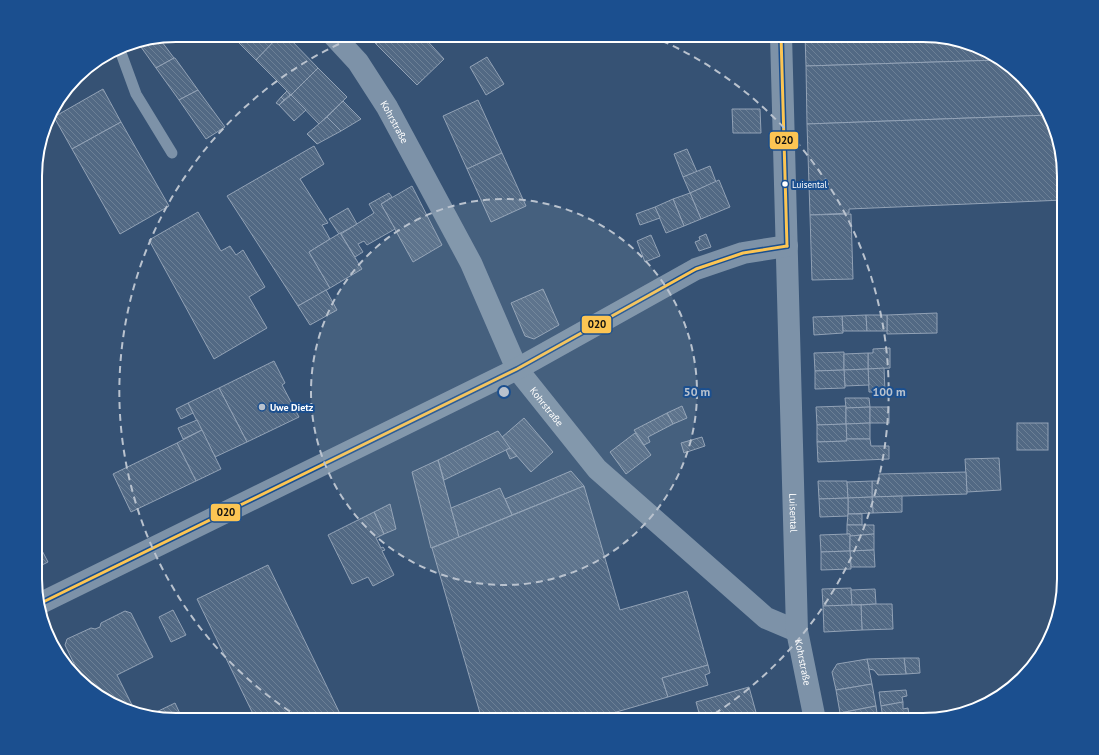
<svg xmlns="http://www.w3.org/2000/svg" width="1099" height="755" font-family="'PT Sans',sans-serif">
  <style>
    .building { fill: url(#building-back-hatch); stroke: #92a2b6 }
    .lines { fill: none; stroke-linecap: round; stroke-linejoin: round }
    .path { stroke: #7d92a8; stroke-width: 2.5; stroke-dasharray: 2 3; stroke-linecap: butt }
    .service { stroke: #7d92a8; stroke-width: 11 }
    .minor { stroke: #7d92a8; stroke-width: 22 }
    .bus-1-casing { stroke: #1b4f8f; stroke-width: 6 }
    .bus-1 { stroke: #fcc553; stroke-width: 3 }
    .ring { fill: none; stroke: #b9c2ce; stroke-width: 2; stroke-dasharray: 7 5 }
    .bus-dot { fill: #fff; stroke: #1b4f8f; stroke-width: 1.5 }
    .poi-dot { fill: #b9c2ce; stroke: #1b4f8f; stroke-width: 1.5 }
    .labels { text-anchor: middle; stroke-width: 4; stroke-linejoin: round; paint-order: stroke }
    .bus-label { font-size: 9px; fill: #fff; stroke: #1b4f8f; text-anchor: start }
    .street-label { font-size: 10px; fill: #fff; stroke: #1b4f8f }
    .poi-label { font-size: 10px; font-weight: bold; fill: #fff; stroke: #1b4f8f; text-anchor: start }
    .rim { fill: none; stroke: #fff; stroke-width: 2 }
    .centre { fill: #b9c2ce; stroke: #1b4f8f; stroke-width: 2 }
    .ring-label { font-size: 12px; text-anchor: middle; font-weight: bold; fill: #b9c2ce; stroke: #1b4f8f; stroke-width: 4; stroke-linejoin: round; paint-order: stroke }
    .line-badge { stroke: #1b4f8f; stroke-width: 1.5 }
    .pale-badge-label { font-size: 11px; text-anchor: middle; font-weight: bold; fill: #111 }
  </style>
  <defs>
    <pattern id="building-back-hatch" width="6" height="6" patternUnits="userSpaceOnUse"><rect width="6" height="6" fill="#526984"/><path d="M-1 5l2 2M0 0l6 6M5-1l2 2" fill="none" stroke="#6c8096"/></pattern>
  </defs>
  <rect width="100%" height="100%" fill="#365274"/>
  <g class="building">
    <path d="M 231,35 L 280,35 L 256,60 Z"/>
    <path d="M 280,35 L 286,35 L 318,68 L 291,95 L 256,60 Z"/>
    <path d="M 367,35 L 386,35 L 376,44 Z"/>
    <path d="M 386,35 L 422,35 L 444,59 L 417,85 L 376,44 Z"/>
    <path d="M 805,35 L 932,35 L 968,43 L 1000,60 L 806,66 Z"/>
    <path d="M 159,38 L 174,58 L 156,68 L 141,47 L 150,40 Z"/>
    <path d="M 150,40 L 141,47 L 137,43 Z"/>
    <path d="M 487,57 L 504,84 L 486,95 L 470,67 Z"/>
    <path d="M 174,58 L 175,58 L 198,90 L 179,100 L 156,68 Z"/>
    <path d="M 1000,60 L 1009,64 L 1050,115 L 807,124 L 806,66 Z"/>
    <path d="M 318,68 L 347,97 L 319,124 L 291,95 Z"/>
    <path d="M 103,89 L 121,122 L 72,149 L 54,117 Z"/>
    <path d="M 198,90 L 225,127 L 206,139 L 179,100 Z"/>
    <path d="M 287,91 L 290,95 L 284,100 L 281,97 Z"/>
    <path d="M 291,95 L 306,110 L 294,121 L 279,105 Z"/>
    <path d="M 281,97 L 284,100 L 279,105 L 276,103 Z"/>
    <path d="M 478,100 L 502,153 L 467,169 L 443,116 Z"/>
    <path d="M 343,101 L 361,119 L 341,131 L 327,117 Z"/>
    <path d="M 732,109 L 760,109 L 761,133 L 733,133 Z"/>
    <path d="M 1050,115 L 1064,167 L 1064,200 L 849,209 L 849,213 L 810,215 L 807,124 Z"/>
    <path d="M 327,117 L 341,131 L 317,144 L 307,134 Z"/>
    <path d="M 121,122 L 169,206 L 120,234 L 72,149 Z"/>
    <path d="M 314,146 L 324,164 L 300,179 L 328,223 L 322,225 L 330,239 L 309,252 L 330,288 L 298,306 L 227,196 Z"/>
    <path d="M 687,149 L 697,172 L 683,177 L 674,154 Z"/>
    <path d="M 502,153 L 526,206 L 491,222 L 467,169 Z"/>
    <path d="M 710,166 L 716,182 L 690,193 L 683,177 Z"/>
    <path d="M 719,180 L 730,207 L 701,219 L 690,193 Z"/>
    <path d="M 412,186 L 442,245 L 413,262 L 381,204 Z"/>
    <path d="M 389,193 L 392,197 L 381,204 L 395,229 L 367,245 L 364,241 L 358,244 L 363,252 L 355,257 L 341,234 L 374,213 L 369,204 Z"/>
    <path d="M 690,193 L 701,219 L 684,226 L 673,199 Z"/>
    <path d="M 673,199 L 684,226 L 666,233 L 655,207 Z"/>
    <path d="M 655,207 L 660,218 L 640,225 L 636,214 Z"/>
    <path d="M 348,208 L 357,224 L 339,234 L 329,219 Z"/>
    <path d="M 198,212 L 221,251 L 230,246 L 236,255 L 243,250 L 265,287 L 249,297 L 267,328 L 214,359 L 149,240 Z"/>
    <path d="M 851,214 L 853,279 L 812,280 L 810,215 Z"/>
    <path d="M 340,233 L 362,269 L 330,288 L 309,252 Z"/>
    <path d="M 706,234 L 711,247 L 699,251 L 695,242 L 700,240 L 699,237 Z"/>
    <path d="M 651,235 L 660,256 L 645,262 L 637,241 Z"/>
    <path d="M 543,289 L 559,325 L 534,339 L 525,336 L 511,303 Z"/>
    <path d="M 326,290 L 337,310 L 310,325 L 298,306 Z"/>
    <path d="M 937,313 L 937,333 L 887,334 L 887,315 Z"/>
    <path d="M 866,315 L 867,331 L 843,331 L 842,316 Z"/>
    <path d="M 866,315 L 887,315 L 887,331 L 867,331 Z"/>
    <path d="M 842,316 L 843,333 L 814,335 L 813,317 Z"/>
    <path d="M 890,348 L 890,368 L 868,369 L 868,353 L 873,353 L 873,349 Z"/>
    <path d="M 844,352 L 844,370 L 815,371 L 814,353 Z"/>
    <path d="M 868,353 L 868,369 L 844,370 L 844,354 Z"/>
    <path d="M 274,361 L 285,383 L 282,385 L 299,417 L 247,442 L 219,388 Z"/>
    <path d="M 884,368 L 885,392 L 869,392 L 868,369 Z"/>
    <path d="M 868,369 L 869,385 L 845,386 L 844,370 Z"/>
    <path d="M 844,370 L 845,388 L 815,389 L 815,371 Z"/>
    <path d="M 219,388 L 247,442 L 215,457 L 188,403 Z"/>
    <path d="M 845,398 L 869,398 L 870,407 L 846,408 Z"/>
    <path d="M 188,403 L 193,413 L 181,419 L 176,409 Z"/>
    <path d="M 682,406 L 687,418 L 673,424 L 667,413 Z"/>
    <path d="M 846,406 L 846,424 L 817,425 L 816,407 Z"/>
    <path d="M 870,407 L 870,423 L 846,424 L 846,408 Z"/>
    <rect x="870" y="407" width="19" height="16"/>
    <path d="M 667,413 L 673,424 L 648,437 L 650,442 L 644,445 L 634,430 Z"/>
    <path d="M 524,418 L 553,452 L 531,472 L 501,438 Z"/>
    <path d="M 197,420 L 202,430 L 183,439 L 178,428 Z"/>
    <path d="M 870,423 L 870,439 L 846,439 L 846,424 Z"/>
    <rect x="1017" y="423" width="31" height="27"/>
    <path d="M 846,424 L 847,441 L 817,442 L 817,425 Z"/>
    <path d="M 202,430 L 221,469 L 196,481 L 177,443 Z"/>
    <path d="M 498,431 L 510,448 L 444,480 L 438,460 Z"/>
    <path d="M 635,433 L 651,455 L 626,474 L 610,452 Z"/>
    <path d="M 702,437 L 705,446 L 684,453 L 681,443 Z"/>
    <path d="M 846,439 L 870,439 L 871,446 L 889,446 L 889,459 L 818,462 L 817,442 L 847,441 Z"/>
    <path d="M 177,443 L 196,481 L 131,512 L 113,474 Z"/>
    <path d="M 510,448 L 517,456 L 510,459 L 506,450 Z"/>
    <path d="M 999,458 L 1001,490 L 967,492 L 965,459 Z"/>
    <path d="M 438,460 L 459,537 L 431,548 L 412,472 Z"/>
    <path d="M 571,471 L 584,486 L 512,515 L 505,499 Z"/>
    <path d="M 966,472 L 967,494 L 872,497 L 872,481 L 879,481 L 879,474 Z"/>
    <path d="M 818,481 L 847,481 L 848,498 L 819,499 Z"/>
    <path d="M 872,481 L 872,497 L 848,498 L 847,482 Z"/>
    <path d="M 584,486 L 620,610 L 687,591 L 708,665 L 662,678 L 668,697 L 589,720 L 482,720 L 432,548 Z"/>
    <path d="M 500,488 L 512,515 L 459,537 L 451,508 Z"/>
    <path d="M 902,496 L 902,512 L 873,513 L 872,497 Z"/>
    <path d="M 872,497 L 873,513 L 848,514 L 848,498 Z"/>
    <path d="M 848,498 L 848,516 L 820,517 L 819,499 Z"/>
    <path d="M 390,504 L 396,529 L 384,534 L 374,512 Z"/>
    <path d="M 374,512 L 384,534 L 376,538 L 381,548 L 383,547 L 385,550 L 382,551 L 394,575 L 373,586 L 368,577 L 352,584 L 328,535 Z"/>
    <path d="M 848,514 L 862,514 L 862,525 L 847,525 Z"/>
    <path d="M 847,525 L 874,525 L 874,534 L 850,536 L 850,534 L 847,534 Z"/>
    <path d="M 847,534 L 850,534 L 850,551 L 821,552 L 820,535 Z"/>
    <path d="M 874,534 L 874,550 L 850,551 L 850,536 Z"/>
    <path d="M 36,539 L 48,562 L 36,568 Z"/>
    <path d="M 874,550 L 875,567 L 851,567 L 850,551 Z"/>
    <path d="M 850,551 L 851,569 L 821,570 L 821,552 Z"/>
    <path d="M 268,565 L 343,720 L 256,720 L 197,599 Z"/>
    <path d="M 851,588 L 852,605 L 823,606 L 822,589 Z"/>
    <path d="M 875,589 L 876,604 L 852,605 L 851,590 Z"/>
    <path d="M 876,604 L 892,604 L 893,629 L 862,630 L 861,605 Z"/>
    <path d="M 852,605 L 861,605 L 862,630 L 824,632 L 823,606 Z"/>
    <path d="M 173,610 L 186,635 L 171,642 L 159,617 Z"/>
    <path d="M 125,611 L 131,613 L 153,657 L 117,675 L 136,713 L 90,691 L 83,682 L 65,645 L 67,639 L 91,628 L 95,629 L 100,627 L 101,623 Z"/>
    <path d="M 904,658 L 919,658 L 920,673 L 906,674 Z"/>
    <path d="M 904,658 L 906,674 L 878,675 L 874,670 L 869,669 L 867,659 Z"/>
    <path d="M 867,659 L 872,684 L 836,690 L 832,672 L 837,664 Z"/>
    <path d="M 708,665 L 710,673 L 705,675 L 708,685 L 668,697 L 662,678 Z"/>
    <path d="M 872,684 L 876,706 L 840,713 L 836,690 Z"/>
    <path d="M 749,687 L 757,716 L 743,720 L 739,720 L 738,718 L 731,720 L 701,720 L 696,702 Z"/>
    <path d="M 906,690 L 907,696 L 902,697 L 903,702 L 881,706 L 879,692 Z"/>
    <path d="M 903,702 L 903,709 L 908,708 L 909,714 L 883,718 L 881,706 Z"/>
    <path d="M 175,703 L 183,720 L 167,720 L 148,716 Z"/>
    <path d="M 876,706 L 878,720 L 841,720 L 840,713 Z"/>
  </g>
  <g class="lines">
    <path class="path" d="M 49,626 L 66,663"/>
    <path class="service" d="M 118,49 L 121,53 L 136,94 L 172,153"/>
    <g class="minor">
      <path id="s1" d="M 333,35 L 358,62 L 387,107 L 471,263 L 517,369 L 597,469 L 766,618 L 797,631 L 815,720"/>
      <path id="s2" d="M 781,35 L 797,631"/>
      <path d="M 39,604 L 517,369 L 696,269 L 743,253 L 787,246"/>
    </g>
    <g class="bus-1-casing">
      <g id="bus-1">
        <path d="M 781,35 L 787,246"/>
        <path d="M 39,604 L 517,369 L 696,269 L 743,253 L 787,246"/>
      </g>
    </g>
    <use href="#bus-1" class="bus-1"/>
  </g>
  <circle cx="504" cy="392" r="193" fill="#b9c2ce" fill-opacity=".12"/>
  <g class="ring">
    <circle cx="504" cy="392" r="193"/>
    <path d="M300 718A385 385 0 0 1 357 36M651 36A385 385 0 0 1 708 718"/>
  </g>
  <circle class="bus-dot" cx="785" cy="184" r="3.5"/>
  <circle class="poi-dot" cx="262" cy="407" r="4"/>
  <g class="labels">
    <g class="bus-label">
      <text x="792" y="188">Luisental</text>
    </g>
    <g class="street-label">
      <text dy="4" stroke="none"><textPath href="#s1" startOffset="107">Kohrstraße</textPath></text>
      <text dy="4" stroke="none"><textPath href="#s1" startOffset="431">Kohrstraße</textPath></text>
      <text dy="4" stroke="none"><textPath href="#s2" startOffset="478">Luisental</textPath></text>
      <text dy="4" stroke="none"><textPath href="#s1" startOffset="802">Kohrstraße</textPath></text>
    </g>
    <g class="poi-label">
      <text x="270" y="411">Uwe Dietz</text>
    </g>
  </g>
  <path d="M0 0H1099V755H0ZM176 42H923A134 134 0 0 1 1057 176V579A134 134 0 0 1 923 713H176A134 134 0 0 1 42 579V176A134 134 0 0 1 176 42Z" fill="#1b4f8f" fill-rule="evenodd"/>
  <path class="rim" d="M176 42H923A134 134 0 0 1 1057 176V579A134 134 0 0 1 923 713H176A134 134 0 0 1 42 579V176A134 134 0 0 1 176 42Z"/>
  <circle cx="504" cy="392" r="6" class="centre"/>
  <g class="ring-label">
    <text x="697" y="396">50 m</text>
    <text x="889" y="396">100 m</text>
  </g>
  <g class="line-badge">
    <rect x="769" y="131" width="30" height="19" rx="4" fill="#fcc553"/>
    <rect x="581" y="315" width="31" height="19" rx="4" fill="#fcc553"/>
    <rect x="210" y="503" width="31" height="19" rx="4" fill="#fcc553"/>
  </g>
  <g class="pale-badge-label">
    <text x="784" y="144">020</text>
    <text x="597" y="328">020</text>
    <text x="226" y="516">020</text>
  </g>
</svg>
